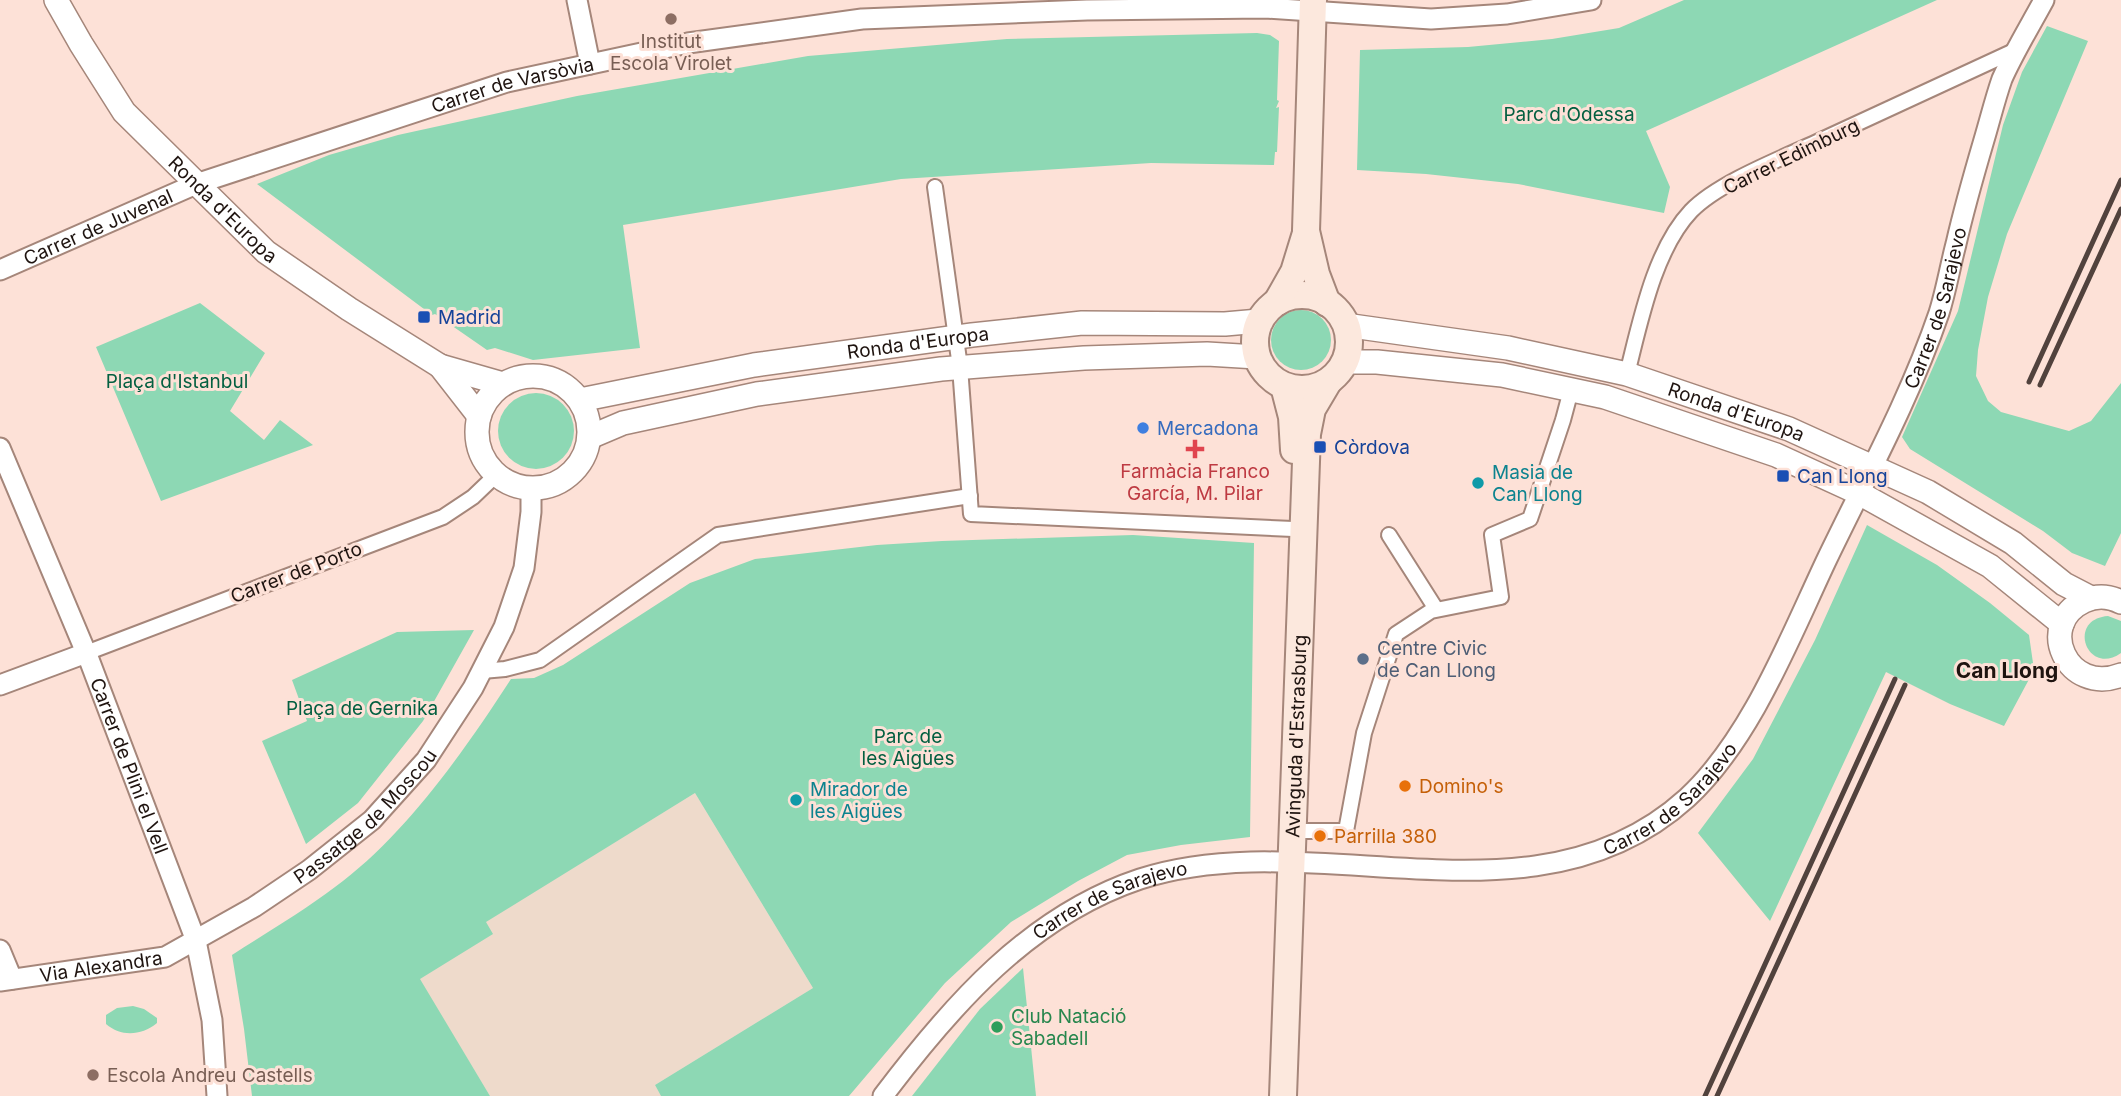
<svg xmlns="http://www.w3.org/2000/svg" width="2121" height="1096" font-family="Inter,sans-serif">
  <style>
    .industrial { fill: #eedacb }
    .green { fill: #8dd8b4 }
    .lines { fill: none; stroke-linecap: round; stroke-linejoin: round }
    .pedestrian-casing { stroke: #a5867a; stroke-width: 18 }
    .minor-casing { stroke: #a5867a; stroke-width: 23 }
    .tertiary-casing { stroke: #a5867a; stroke-width: 26 }
    .secondary-casing { stroke: #a5867a; stroke-width: 30 }
    .pedestrian { stroke: #fff; stroke-width: 14 }
    .minor { stroke: #fff; stroke-width: 19 }
    .tertiary { stroke: #fff; stroke-width: 23 }
    .secondary { stroke: #fce8dd; stroke-width: 26 }
    .rail { stroke: #51423d; stroke-width: 5 }
    .education-dot { fill: #8d6e63; stroke: #fde1d7; stroke-width: 2.5 }
    .transit-dot { fill: #1a4fb4; stroke: #fde1d7; stroke-width: 2.5 }
    .shop-dot { fill: #3f7fe0; stroke: #fde1d7; stroke-width: 2.5 }
    .health-dot { fill: #e0444e; stroke: #fde1d7; stroke-width: 2.5 }
    .culture-dot { fill: #0f9aa8; stroke: #fde1d7; stroke-width: 2.5 }
    .service-dot { fill: #5c6f8a; stroke: #fde1d7; stroke-width: 2.5 }
    .food-dot { fill: #e8710a; stroke: #fde1d7; stroke-width: 2.5 }
    .leisure-dot { fill: #2e9e5b; stroke: #fde1d7; stroke-width: 2.5 }
    .labels { text-anchor: middle; stroke-width: 6; stroke-linejoin: round; paint-order: stroke }
    .education-label { font-size: 19px; fill: #785e54; stroke: #fde1d7 }
    .street-label { font-size: 19px; fill: #1f1410; stroke: #fde1d7 }
    .park-label { font-size: 19px; fill: #035f40; stroke: #fde1d7 }
    .transit-label { font-size: 19px; fill: #164399; stroke: #fde1d7; text-anchor: start }
    .shop-label { font-size: 19px; fill: #366cbe; stroke: #fde1d7; text-anchor: start }
    .health-label { font-size: 19px; fill: #be3a42; stroke: #fde1d7 }
    .culture-label { font-size: 19px; fill: #0d838f; stroke: #fde1d7; text-anchor: start }
    .service-label { font-size: 19px; fill: #4e5e75; stroke: #fde1d7; text-anchor: start }
    .food-label { font-size: 19px; fill: #c56008; stroke: #fde1d7; text-anchor: start }
    .leisure-label { font-size: 19px; fill: #27864d; stroke: #fde1d7; text-anchor: start }
    .neighbourhood-label { font-size: 21px; font-weight: bold; fill: #1f1410; stroke: #fde1d7 }
  </style>
  <rect width="100%" height="100%" fill="#fde1d7"/>
  <path class="industrial" d="M 695,793 L 813,988 L 655,1085 L 661,1096 L 490,1096 L 419,979 L 492,934 L 485,922 Z"/>
  <g class="green">
    <path d="M 1684,0 L 1937,0 L 1646,131 L 1670,187 L 1664,213 L 1518,184 L 1426,174 L 1357,170 L 1360,50 L 1468,47 L 1552,39 L 1619,28 Z"/>
    <path d="M 2047,26 L 2088,41 L 2007,234 L 1988,297 L 1978,350 L 1976,376 L 1988,401 L 2001,412 L 2069,431 L 2091,421 L 2121,383 L 2121,533 L 2105,566 L 2072,553 L 2043,531 L 1910,449 L 1902,437 L 1958,311 L 2003,125 L 2022,72 Z"/>
    <path d="M 1257,33 L 1270,35 L 1279,41 L 1277,100 L 1279,101 L 1276,108 L 1279,107 L 1277,152 L 1275,152 L 1274,165 L 1151,163 L 901,179 L 623,225 L 640,348 L 533,360 L 495,348 L 487,350 L 435,314 L 432,315 L 257,184 L 329,155 L 398,135 L 577,96 L 808,56 L 1007,39 Z"/>
    <path d="M 200,303 L 265,353 L 230,411 L 264,440 L 280,420 L 313,445 L 161,501 L 96,347 Z"/>
    <circle cx="1301" cy="340" r="30"/>
    <circle cx="536" cy="431" r="38"/>
    <path d="M 1867,525 L 1937,565 L 1990,603 L 2029,635 L 2034,670 L 2004,726 L 1950,704 L 1886,672 L 1770,921 L 1698,833 L 1753,759 L 1815,640 Z"/>
    <path d="M 1133,535 L 1254,543 L 1250,837 L 1181,845 L 1127,855 L 1078,881 L 1011,922 L 945,983 L 849,1096 L 661,1096 L 655,1085 L 813,988 L 695,793 L 486,922 L 493,934 L 420,979 L 490,1096 L 252,1096 L 244,1029 L 232,955 C 266,933 302,912 335,887 C 404,837 465,750 511,679 L 534,678 L 563,665 L 690,583 L 755,559 L 877,545 L 942,541 Z"/>
    <path d="M 2108,616 L 2121,621 L 2121,653 C 2087,677 2066,619 2108,616 Z"/>
    <path d="M 474,630 L 423,721 L 358,803 L 306,844 L 262,741 L 307,721 L 292,680 L 397,632 Z"/>
    <path d="M 1023,968 L 1036,1096 L 912,1096 L 980,1009 Z"/>
    <path d="M 133,1006 L 144,1009 L 157,1018 L 157,1023 C 141,1036 121,1037 106,1024 L 106,1015 L 117,1008 Z"/>
  </g>
  <g class="lines">
    <g class="pedestrian-casing">
      <g id="pedestrian">
        <path d="M 935,187 L 960,367 L 971,514 L 1293,529"/>
        <path d="M 1627,374 C 1640,323 1654,250 1691,211 C 1718,183 1780,159 1817,142 C 1883,111 1950,81 2016,50"/>
        <path d="M 1389,535 L 1436,609"/>
        <path d="M 86,653 L 443,517 L 473,497 L 496,475"/>
        <path d="M 482,671 L 505,669 L 540,660 L 718,535 L 970,496"/>
        <path d="M 1292,831 L 1346,831 L 1364,733 L 1396,634 L 1431,611 L 1501,597 L 1492,535 L 1530,519 L 1563,420 L 1571,390"/>
      </g>
    </g>
    <g class="minor-casing">
      <g id="minor">
        <path d="M 577,0 L 590,64"/>
        <path id="s1" d="M 0,270 L 196,184 L 507,82 L 688,43 L 862,19 L 1087,10 L 1265,8 L 1431,19 L 1507,14 L 1591,0"/>
        <path id="s2" d="M 0,448 L 90,662 L 196,941 L 212,1020 L 217,1096"/>
        <path d="M 0,685 L 86,653"/>
        <path d="M 0,950 L 12,979"/>
        <path id="s3" d="M 0,981 L 165,957 L 254,907 L 309,870 L 372,820 L 426,760 L 473,688 L 504,627 L 524,568 L 531,512 L 531,489"/>
        <path id="s4" d="M 883,1096 C 951,1006 1029,916 1140,879 C 1316,822 1534,937 1687,798 C 1751,739 1790,637 1827,559 C 1866,478 1910,398 1939,313 C 1946,291 1950,267 1956,244 C 1964,209 1974,174 1984,140 C 1990,120 1995,99 2002,79 C 2014,52 2030,26 2044,0"/>
      </g>
    </g>
    <g class="tertiary-casing">
      <g id="tertiary">
        <path id="s5" d="M 56,0 L 81,44 L 124,112 L 266,252 L 349,309 L 440,366 L 503,384"/>
        <path id="s6" d="M 1345,325 L 1508,348 L 1627,374 L 1789,429 L 1928,492 L 2013,543 L 2064,584 L 2091,598"/>
        <path d="M 1344,362 L 1377,362 L 1502,375 L 1605,397 L 1776,455 L 1859,493 L 1990,566 L 2062,624"/>
        <path d="M 440,366 L 479,416"/>
        <circle cx="533" cy="432" r="56"/>
        <path id="s7" d="M 580,400 L 754,365 L 972,335 L 1082,323 L 1225,324 L 1259,321"/>
        <path d="M 590,437 L 623,423 L 757,394 L 941,369 L 1084,358 L 1207,354 L 1257,357"/>
        <path d="M 2121,602 C 2109,596 2097,595 2084,601 C 2035,624 2067,696 2121,675"/>
      </g>
    </g>
    <g class="secondary-casing">
      <g id="secondary">
        <path d="M 1313,0 L 1306,231 L 1316,274 L 1327,303"/>
        <circle cx="1302" cy="342" r="47"/>
        <path d="M 1277,302 L 1294,272 L 1306,233"/>
        <path d="M 1284,386 L 1292,417 L 1294,450"/>
        <path id="s8" d="M 1283,1096 L 1307,434 L 1312,409 L 1328,382"/>
      </g>
    </g>
    <use href="#pedestrian" class="pedestrian"/>
    <use href="#minor" class="minor"/>
    <use href="#tertiary" class="tertiary"/>
    <use href="#secondary" class="secondary"/>
    <g class="rail">
      <path d="M 2029,382 L 2121,180"/>
      <path d="M 2040,385 L 2121,209"/>
      <path d="M 1705,1096 L 1895,679"/>
      <path d="M 1717,1096 L 1905,685"/>
    </g>
  </g>
  <g class="education-dot">
    <circle cx="671" cy="19" r="7"/>
    <circle cx="93" cy="1075" r="7"/>
  </g>
  <g class="transit-dot">
    <rect x="417" y="310" width="14" height="14" rx="3.5"/>
    <rect x="1313" y="440" width="14" height="14" rx="3.5"/>
    <rect x="1776" y="469" width="14" height="14" rx="3.5"/>
  </g>
  <circle class="shop-dot" cx="1143" cy="428" r="7"/>
  <path class="health-dot" d="M1191.5 438.5h7v7h7v7h-7v7h-7v-7h-7v-7h7z"/>
  <g class="culture-dot">
    <circle cx="1478" cy="483" r="7"/>
    <circle cx="796" cy="800" r="7"/>
  </g>
  <circle class="service-dot" cx="1363" cy="659" r="7"/>
  <g class="food-dot">
    <circle cx="1405" cy="786" r="7"/>
    <circle cx="1320" cy="836" r="7"/>
  </g>
  <circle class="leisure-dot" cx="997" cy="1027" r="7"/>
  <g class="labels">
    <g class="education-label">
      <text x="671" y="48">Institut<tspan x="671" dy="22">Escola Virolet</tspan></text>
      <text x="107" y="1082" text-anchor="start">Escola Andreu Castells</text>
    </g>
    <g class="street-label">
      <text dy="7" stroke="none"><textPath href="#s1" startOffset="546">Carrer de Varsòvia</textPath></text>
      <text transform="translate(1791 156) rotate(-26)" y="7">Carrer Edimburg</text>
      <text dy="7" stroke="none"><textPath href="#s5" startOffset="270">Ronda d'Europa</textPath></text>
      <text dy="7" stroke="none"><textPath href="#s1" startOffset="107">Carrer de Juvenal</textPath></text>
      <text dy="7" stroke="none"><textPath href="#s4" startOffset="1461">Carrer de Sarajevo</textPath></text>
      <text dy="7" stroke="none"><textPath href="#s7" startOffset="343">Ronda d'Europa</textPath></text>
      <text dy="7" stroke="none"><textPath href="#s6" startOffset="402">Ronda d'Europa</textPath></text>
      <text transform="translate(296 572) rotate(-21)" y="7">Carrer de Porto</text>
      <text dy="7" stroke="none"><textPath href="#s8" startOffset="360">Avinguda d'Estrasburg</textPath></text>
      <text dy="7" stroke="none"><textPath href="#s2" startOffset="343">Carrer de Plini el Vell</textPath></text>
      <text dy="7" stroke="none"><textPath href="#s4" startOffset="894">Carrer de Sarajevo</textPath></text>
      <text dy="7" stroke="none"><textPath href="#s3" startOffset="413">Passatge de Moscou</textPath></text>
      <text dy="7" stroke="none"><textPath href="#s4" startOffset="306">Carrer de Sarajevo</textPath></text>
      <text dy="7" stroke="none"><textPath href="#s3" startOffset="102">Via Alexandra</textPath></text>
    </g>
    <g class="park-label">
      <text x="1569" y="121">Parc d'Odessa</text>
      <text x="177" y="388">Plaça d'Istanbul</text>
      <text x="362" y="715">Plaça de Gernika</text>
      <text x="908" y="743">Parc de<tspan x="908" dy="22">les Aigües</tspan></text>
    </g>
    <g class="transit-label">
      <text x="438" y="324">Madrid</text>
      <text x="1334" y="454">Còrdova</text>
      <text x="1797" y="483">Can Llong</text>
    </g>
    <g class="shop-label">
      <text x="1157" y="435">Mercadona</text>
    </g>
    <g class="health-label">
      <text x="1195" y="478">Farmàcia Franco<tspan x="1195" dy="22">García, M. Pilar</tspan></text>
    </g>
    <g class="culture-label">
      <text x="1492" y="479">Masia de<tspan x="1492" dy="22">Can Llong</tspan></text>
      <text x="810" y="796">Mirador de<tspan x="810" dy="22">les Aigües</tspan></text>
    </g>
    <g class="service-label">
      <text x="1377" y="655">Centre Civic<tspan x="1377" dy="22">de Can Llong</tspan></text>
    </g>
    <g class="food-label">
      <text x="1419" y="793">Domino's</text>
      <text x="1334" y="843">Parrilla 380</text>
    </g>
    <g class="leisure-label">
      <text x="1011" y="1023">Club Natació<tspan x="1011" dy="22">Sabadell</tspan></text>
    </g>
    <g class="neighbourhood-label">
      <text x="2007" y="678">Can Llong</text>
    </g>
  </g>
</svg>
